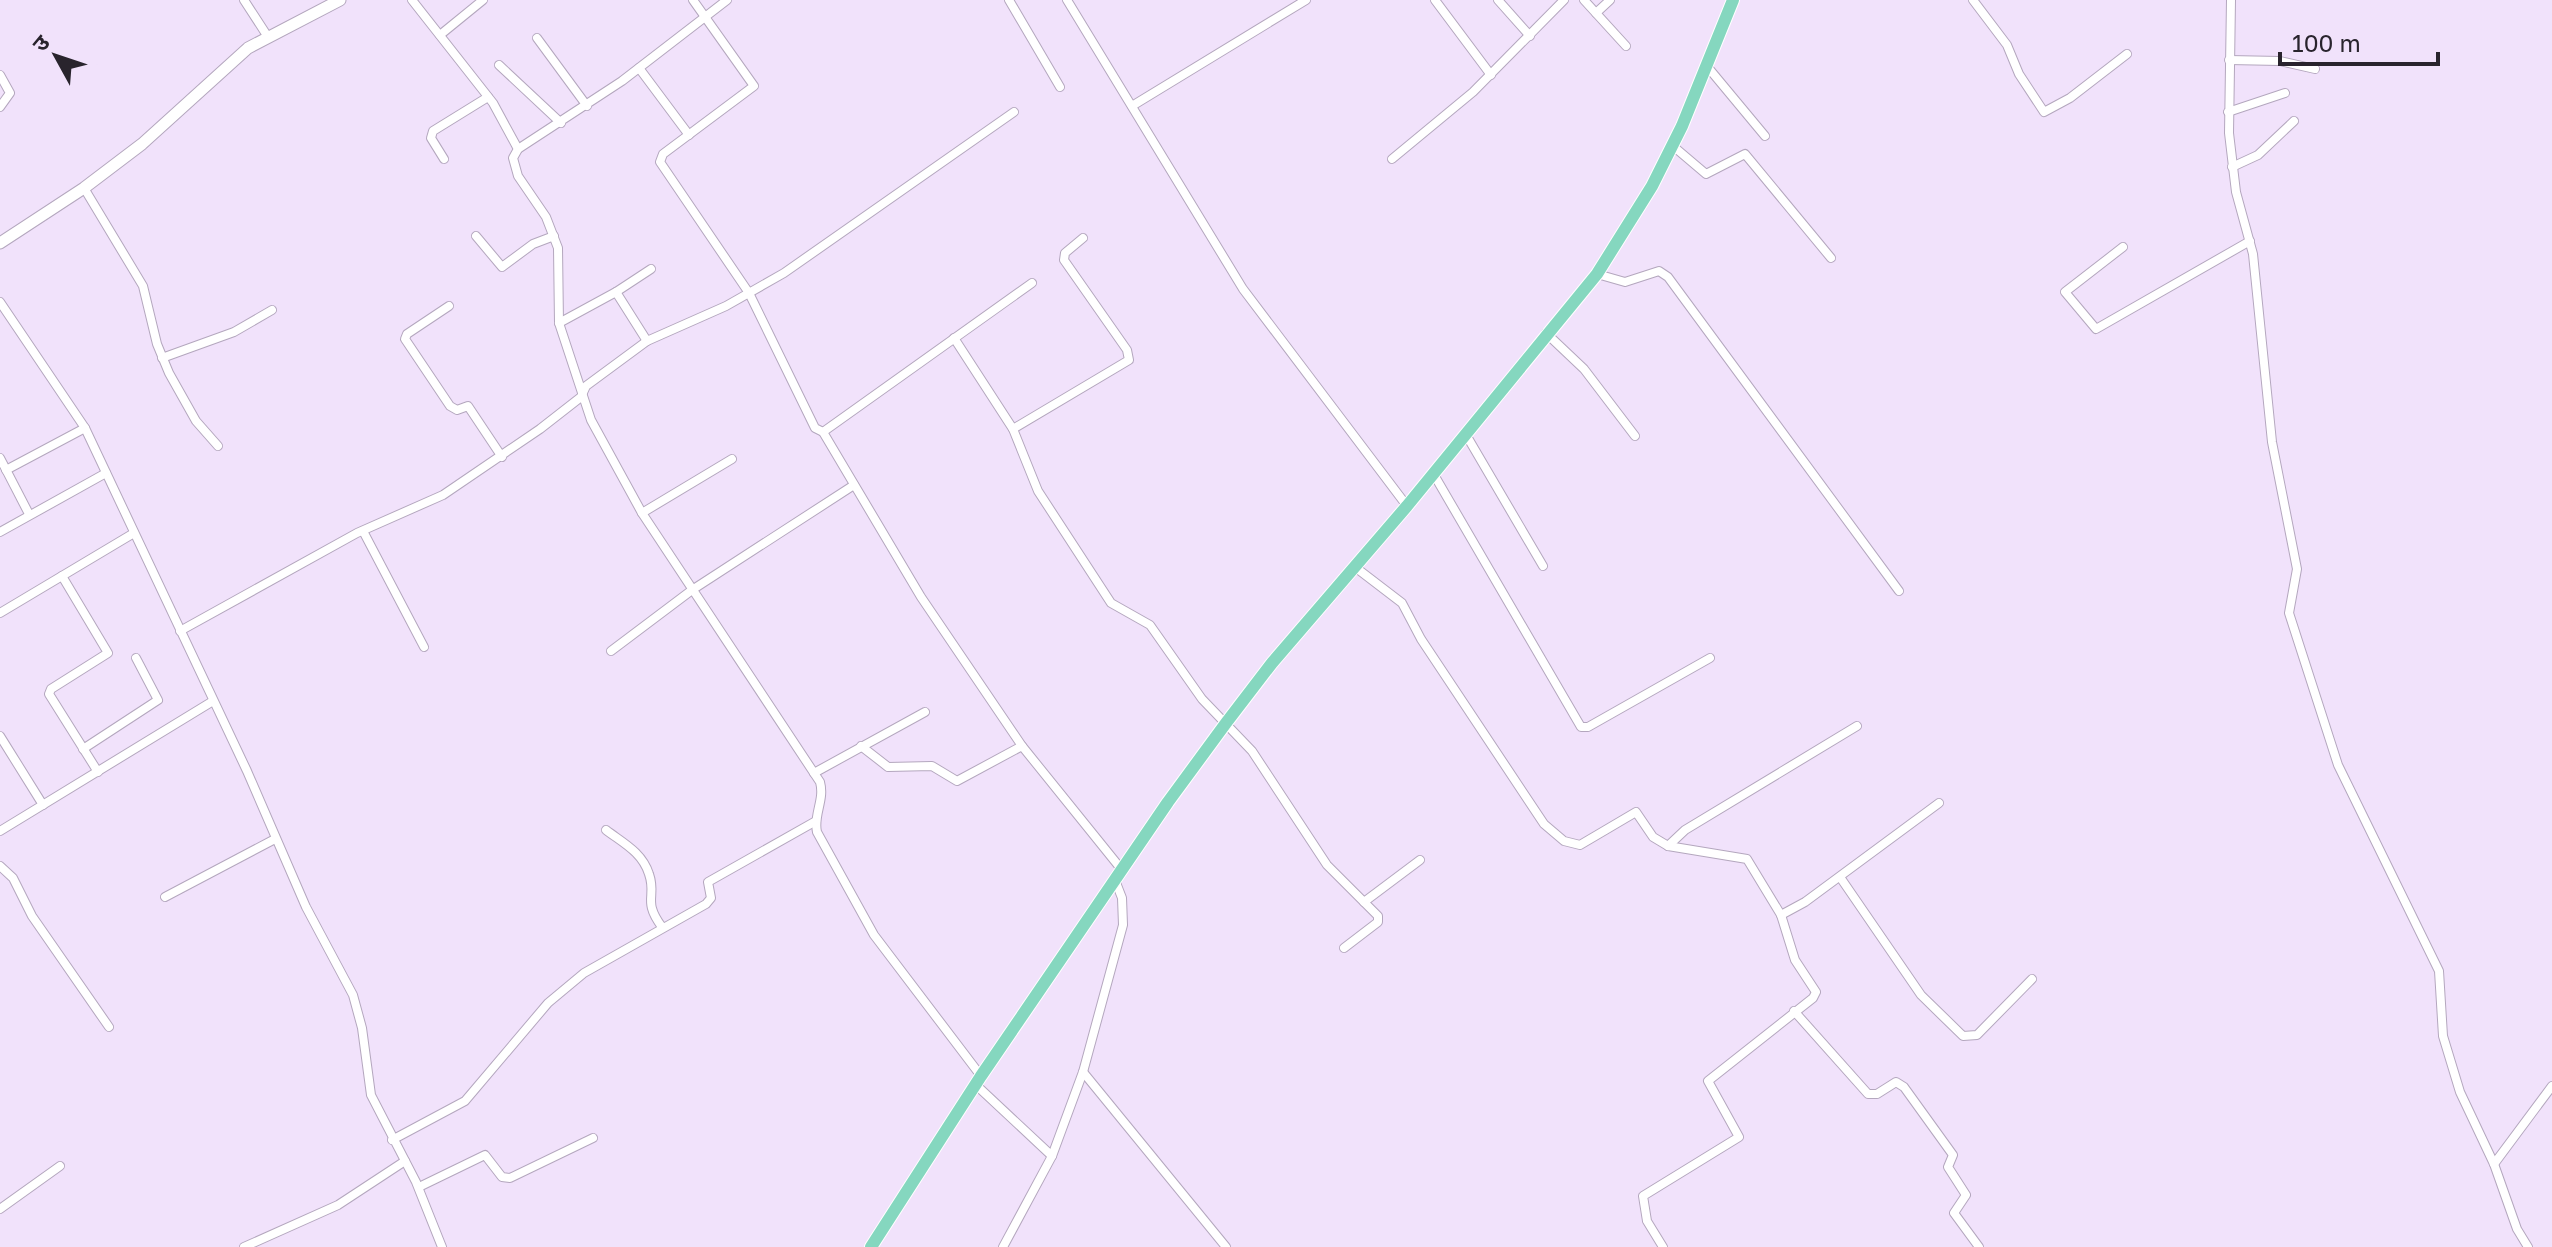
<svg xmlns="http://www.w3.org/2000/svg" width="2552" height="1247" font-family="'Golos Text','Noto Sans Devanagari',sans-serif">
  <style>
    .lines { fill: none; stroke-linecap: round; stroke-linejoin: round }
    .street-casing { stroke: #b4a7be; stroke-width: 10 }
    .secondary-casing { stroke: #b4a7be; stroke-width: 13 }
    .primary-casing { stroke: #fff; stroke-width: 14 }
    .street { stroke: #fff; stroke-width: 8 }
    .secondary { stroke: #fff; stroke-width: 11 }
    .primary { stroke: #85d7bf; stroke-width: 12 }
  </style>
  <rect width="100%" height="100%" fill="#f1e2fb"/>
  <g class="lines">
    <g class="street-casing">
      <g id="street">
        <path d="M 244,0 L 268,37"/>
        <path d="M 412,0 L 493,103 L 518,149 L 513,158 L 518,176 L 546,217 L 558,248 L 559,323 L 591,420 L 642,513 L 820,782 C 825,800 813,815 817,832 L 874,935 L 981,1076"/>
        <path d="M 693,0 L 754,86 L 663,154 L 660,162 L 749,293 L 815,428 L 823,432"/>
        <path d="M 1009,0 L 1060,87"/>
        <path d="M 1067,0 L 1243,289 L 1407,506"/>
        <path d="M 1435,0 L 1491,75"/>
        <path d="M 1498,0 L 1530,36"/>
        <path d="M 1584,0 L 1626,46"/>
        <path d="M 1973,0 L 2007,45 L 2019,74 L 2044,112 L 2070,98 L 2127,54"/>
        <path d="M 2231,0 L 2229,133 L 2236,192 L 2253,254 L 2272,442 L 2297,569 L 2289,613 L 2338,765 L 2439,971 L 2443,1036 L 2460,1092 L 2494,1164 L 2517,1229 L 2528,1247"/>
        <path d="M 1596,13 L 1610,0"/>
        <path d="M 440,35 L 483,0"/>
        <path d="M 537,38 L 587,106"/>
        <path d="M 2229,60 L 2280,61 L 2315,69"/>
        <path d="M 499,65 L 561,123"/>
        <path d="M 1706,65 L 1765,136"/>
        <path d="M 639,68 L 689,135"/>
        <path d="M 0,75 L 10,93 L 0,107"/>
        <path d="M 1132,106 L 1306,0"/>
        <path d="M 2228,112 L 2285,93"/>
        <path d="M 1673,146 L 1706,174 L 1745,154 L 1831,258"/>
        <path d="M 518,149 L 622,81 L 727,0"/>
        <path d="M 444,159 L 431,138 L 433,131 L 488,97"/>
        <path d="M 1392,159 L 1473,92 L 1564,0"/>
        <path d="M 2232,167 L 2258,155 L 2294,121"/>
        <path d="M 84,188 L 143,286 L 157,344 L 169,373 L 196,421 L 218,446"/>
        <path d="M 476,236 L 502,267 L 533,244 L 554,236"/>
        <path d="M 2123,247 L 2065,292 L 2096,329 L 2250,241"/>
        <path d="M 1597,274 L 1625,282 L 1659,271 L 1668,277 L 1899,591"/>
        <path d="M 616,292 L 651,269"/>
        <path d="M 0,302 L 85,428 L 247,771 L 306,907 L 353,995 L 362,1028 L 371,1095 L 416,1182 L 442,1247"/>
        <path d="M 449,306 L 407,334 L 405,339 L 450,406 L 457,410 L 468,406 L 502,457"/>
        <path d="M 559,323 L 616,292 L 647,341 L 726,306 L 784,273 L 1014,112"/>
        <path d="M 1546,333 L 1584,369 L 1635,436"/>
        <path d="M 954,338 L 1013,429 L 1038,491 L 1111,603 L 1150,625 L 1202,699 L 1252,751 L 1327,865 L 1378,916 L 1378,922 L 1344,948"/>
        <path d="M 162,358 L 234,332 L 272,310"/>
        <path d="M 1013,429 L 1129,360 L 1127,350 L 1064,260 L 1065,253 L 1083,238"/>
        <path d="M 1465,433 L 1543,566"/>
        <path d="M 0,458 L 29,514"/>
        <path d="M 6,470 L 85,428"/>
        <path d="M 1433,473 L 1581,727 L 1588,727 L 1710,658"/>
        <path d="M 642,513 L 732,459"/>
        <path d="M 363,531 L 424,647"/>
        <path d="M 0,532 L 106,473"/>
        <path d="M 1355,567 L 1402,603 L 1421,639 L 1544,824 L 1564,841 L 1580,845 L 1636,812 L 1653,837 L 1668,846 L 1747,859 L 1781,915 L 1795,960 L 1816,992 L 1813,998 L 1708,1081 L 1739,1137 L 1643,1196 L 1647,1221 L 1663,1247"/>
        <path d="M 62,576 L 108,653 L 51,689 L 49,694 L 98,772"/>
        <path d="M 0,613 L 134,533"/>
        <path d="M 180,631 L 357,533 L 443,495 L 540,429 L 581,397 L 586,386 L 647,341"/>
        <path d="M 611,651 L 692,590 L 854,485"/>
        <path d="M 0,736 L 43,805"/>
        <path d="M 861,746 L 888,767 L 932,766 L 957,781 L 1022,746 L 1122,870"/>
        <path d="M 1022,746 L 921,597 L 823,432 L 1032,283"/>
        <path d="M 83,749 L 158,700 L 136,658"/>
        <path d="M 814,773 L 925,712"/>
        <path d="M 606,830 C 623,843 642,852 649,874 C 657,897 642,900 662,927"/>
        <path d="M 0,831 L 213,701"/>
        <path d="M 1668,846 L 1685,830 L 1857,726"/>
        <path d="M 0,866 L 13,878 L 32,916 L 109,1027"/>
        <path d="M 1840,877 L 1921,995 L 1963,1036 L 1977,1035 L 2032,979"/>
        <path d="M 165,897 L 275,839"/>
        <path d="M 1364,902 L 1420,860"/>
        <path d="M 1781,915 L 1805,902 L 1939,803"/>
        <path d="M 1794,1011 L 1868,1094 L 1877,1094 L 1896,1082 L 1904,1087 L 1953,1155 L 1948,1167 L 1966,1195 L 1954,1213 L 1979,1247"/>
        <path d="M 1083,1072 L 1226,1247"/>
        <path d="M 975,1084 L 1052,1156"/>
        <path d="M 392,1140 L 465,1101 L 548,1003 L 584,973 L 706,904 L 711,898 L 708,882 L 816,821"/>
        <path d="M 2494,1164 L 2552,1086"/>
        <path d="M 419,1187 L 485,1155 L 502,1177 L 510,1178 L 593,1138"/>
        <path d="M 0,1209 L 60,1166"/>
        <path d="M 244,1247 L 338,1205 L 405,1161"/>
        <path d="M 1003,1247 L 1052,1156 L 1083,1072 L 1123,925 L 1122,898 L 1115,880"/>
      </g>
    </g>
    <g class="secondary-casing">
      <path id="secondary" d="M 0,243 L 84,188 L 142,144 L 248,48 L 340,0"/>
    </g>
    <g class="primary-casing">
      <path id="primary" d="M 871,1247 L 981,1076 L 1168,802 L 1226,723 L 1272,663 L 1407,506 L 1597,274 L 1652,186 L 1682,126 L 1733,0"/>
    </g>
    <use href="#street" class="street"/>
    <use href="#secondary" class="secondary"/>
    <use href="#primary" class="primary"/>
  </g>
  <g transform="translate(56 56) rotate(310)" stroke="#f1e2fb" stroke-width="6" paint-order="stroke">
  <path d="M0-6L14 30L0 20L-14 30Z" fill="#29242d"/>
  <text y="-12" font-size="22" font-weight="bold" text-anchor="middle" fill="#29242d">उ</text>
  </g>
  <path d="M2280 52v12h158v-12" fill="none" stroke="#29242d" stroke-width="4"/>
  <text x="2292" y="52" font-size="24" fill="#29242d" stroke="#f1e2fb" stroke-width="6" paint-order="stroke">100 m</text>
</svg>
